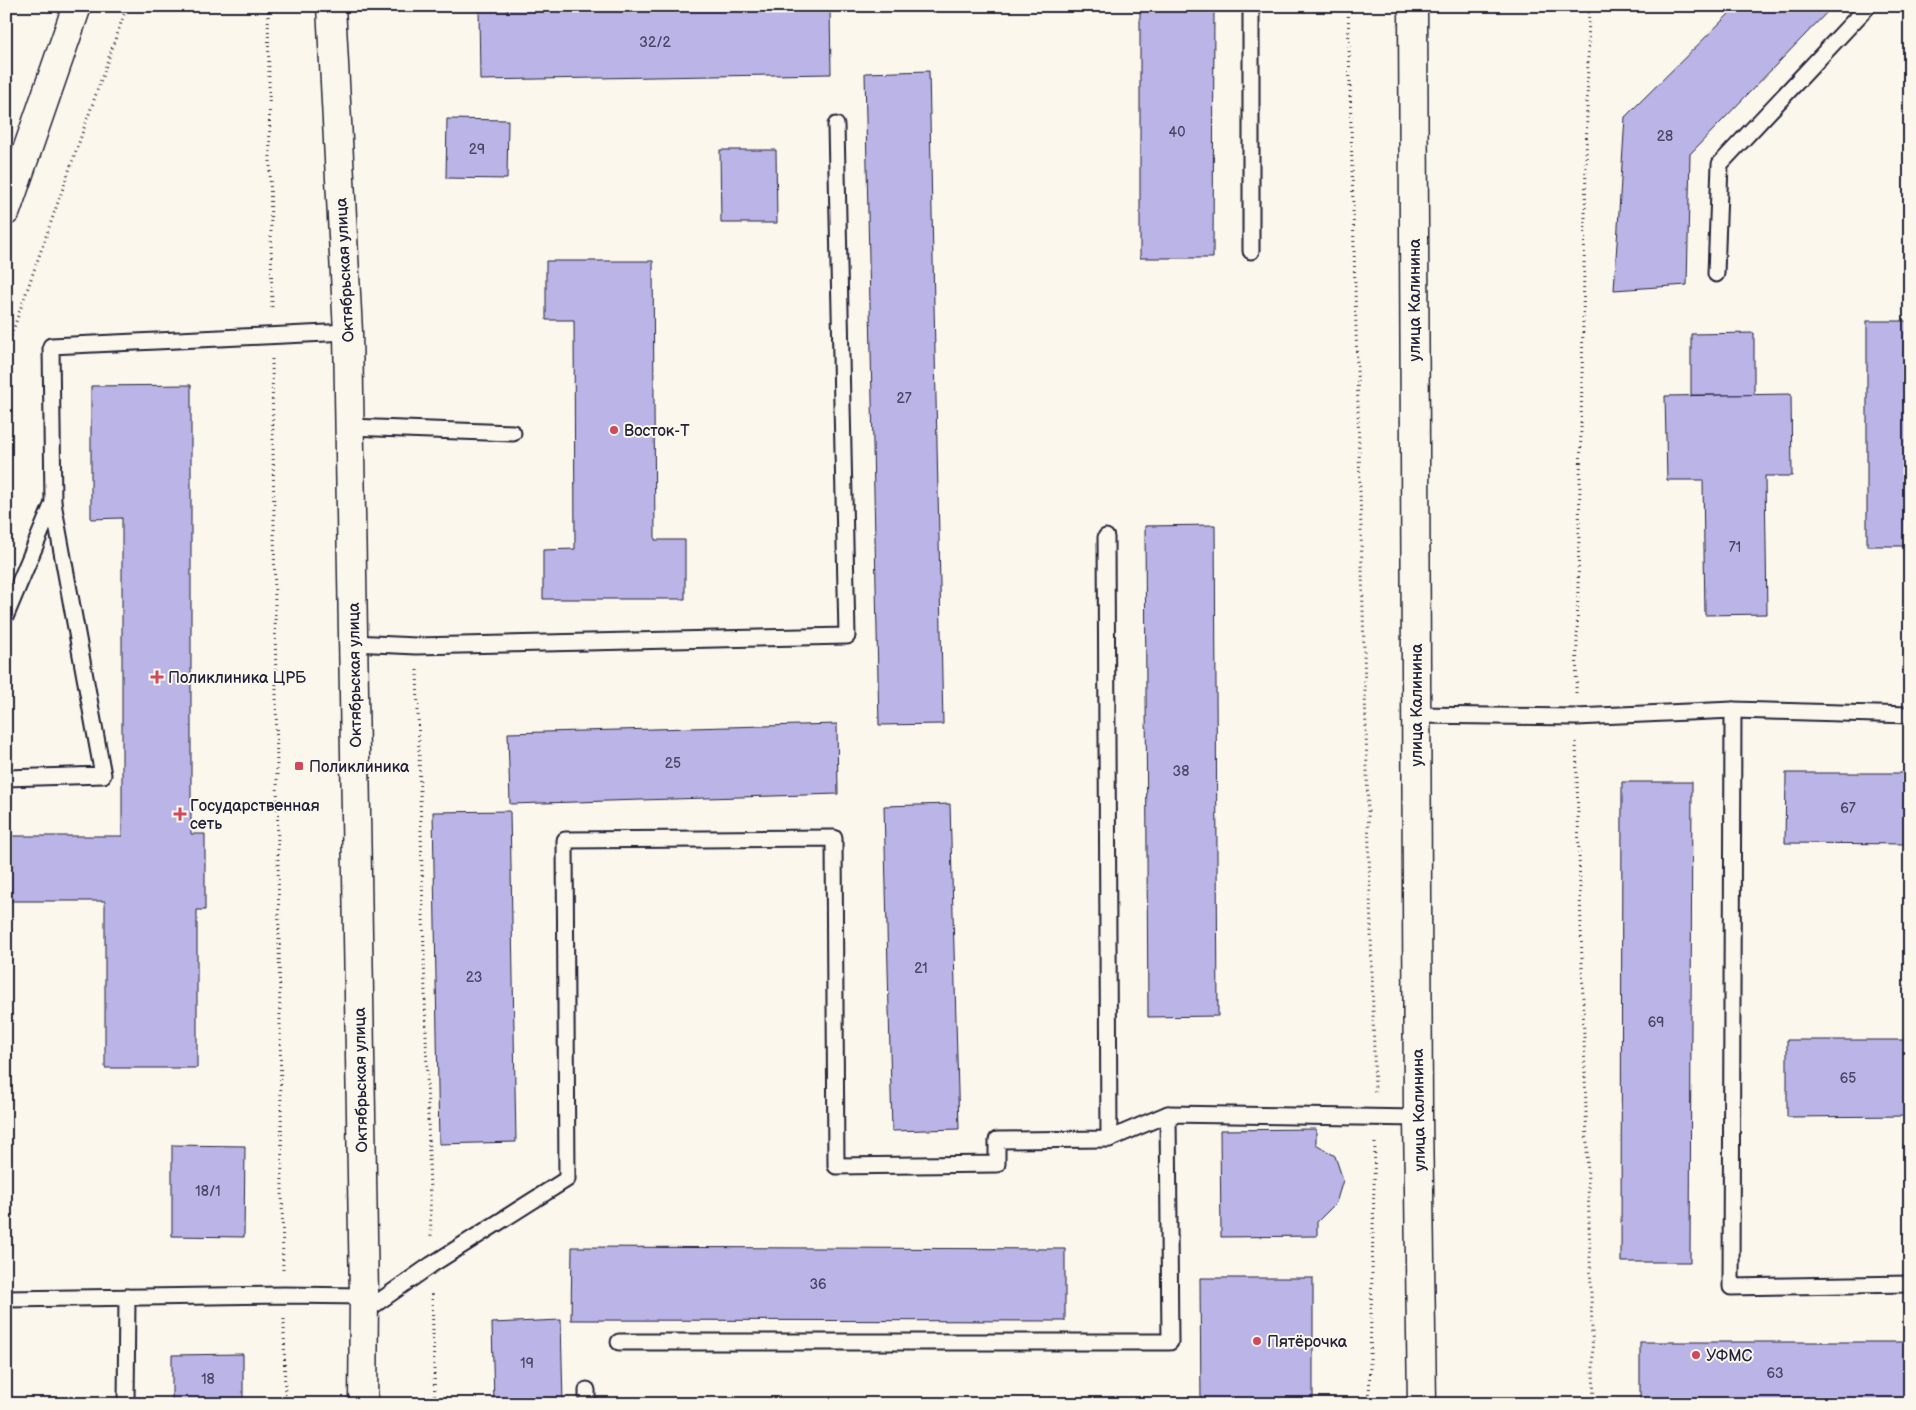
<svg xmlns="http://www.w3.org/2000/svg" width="1916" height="1410" font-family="'Balsamiq Sans',sans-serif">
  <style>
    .building { fill: #bbb4e6; stroke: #22223b }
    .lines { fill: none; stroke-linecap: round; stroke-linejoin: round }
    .lane-casing { stroke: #22223b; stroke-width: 19 }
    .street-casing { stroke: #22223b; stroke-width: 31 }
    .secondary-casing { stroke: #22223b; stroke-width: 31 }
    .path { stroke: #22223b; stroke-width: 3; stroke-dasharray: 1 4; stroke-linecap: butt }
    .lane { stroke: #fbf7ec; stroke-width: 15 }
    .street { stroke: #fbf7ec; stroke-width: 28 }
    .secondary { stroke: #fbf7ec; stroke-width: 28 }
    .poi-dot { fill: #d1495b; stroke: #fbf7ec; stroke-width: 2 }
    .labels { text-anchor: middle; stroke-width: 4; stroke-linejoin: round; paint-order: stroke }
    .number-label { font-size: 14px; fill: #484666 }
    .street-label { font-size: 16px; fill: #22223b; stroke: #fbf7ec }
    .poi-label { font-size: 16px; fill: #22223b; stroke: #fbf7ec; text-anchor: start }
  </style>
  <rect width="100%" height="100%" fill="#fbf7ec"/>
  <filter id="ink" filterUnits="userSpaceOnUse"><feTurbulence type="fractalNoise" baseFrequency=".02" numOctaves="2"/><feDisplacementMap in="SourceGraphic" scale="10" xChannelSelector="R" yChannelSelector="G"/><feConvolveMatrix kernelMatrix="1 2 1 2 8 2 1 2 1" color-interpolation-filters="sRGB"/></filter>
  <g filter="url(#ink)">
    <g class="building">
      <path d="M 722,6 L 830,6 L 831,74 L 480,80 L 479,10 Z"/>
      <path d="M 1140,6 L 1214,6 L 1213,258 L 1140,258 Z"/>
      <path d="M 1737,6 L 1833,6 L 1690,154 L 1687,285 L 1614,290 L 1625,117 Z"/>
      <path d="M 929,71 L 943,724 L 879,725 L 865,73 Z"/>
      <path d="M 447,119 L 508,120 L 507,179 L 446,178 Z"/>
      <path d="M 720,150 L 776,150 L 777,223 L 721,223 Z"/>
      <path d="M 546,261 L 653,261 L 655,540 L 685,540 L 685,599 L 543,599 L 543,550 L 575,549 L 574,320 L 546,320 Z"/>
      <rect x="1867" y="321" width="43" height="225"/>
      <path d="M 1754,333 L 1754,395 L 1691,395 L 1691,334 Z"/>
      <path d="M 191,385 L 191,834 L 205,834 L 205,910 L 197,910 L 197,1068 L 105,1068 L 105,901 L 6,901 L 6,836 L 122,836 L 122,518 L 91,519 L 91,386 Z"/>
      <path d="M 1791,394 L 1792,476 L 1765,476 L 1767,614 L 1705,615 L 1703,480 L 1667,480 L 1665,396 Z"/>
      <path d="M 1215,525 L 1218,1016 L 1148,1017 L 1145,526 Z"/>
      <path d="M 837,724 L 838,794 L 510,804 L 508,733 Z"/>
      <path d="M 1786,773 L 1910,773 L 1910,844 L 1785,843 Z"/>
      <path d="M 1622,782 L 1692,782 L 1690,1262 L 1621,1262 Z"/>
      <path d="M 950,804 L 959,1129 L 892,1131 L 884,806 Z"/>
      <path d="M 510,811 L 516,1142 L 439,1144 L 433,812 Z"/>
      <path d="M 1787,1040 L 1910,1040 L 1910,1116 L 1787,1117 Z"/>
      <path d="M 1316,1129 L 1316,1144 L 1335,1156 L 1343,1180 L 1336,1203 L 1317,1222 L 1317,1236 L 1221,1237 L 1220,1130 Z"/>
      <path d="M 172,1145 L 245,1146 L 244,1237 L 172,1236 Z"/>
      <path d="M 572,1247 L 1065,1249 L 1065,1321 L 571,1320 Z"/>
      <path d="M 1200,1278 L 1313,1278 L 1313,1404 L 1201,1404 Z"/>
      <path d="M 561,1320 L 563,1404 L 494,1404 L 492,1323 Z"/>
      <rect x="1640" y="1342" width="270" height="62"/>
      <path d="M 243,1354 L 243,1404 L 172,1404 L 172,1355 Z"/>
    </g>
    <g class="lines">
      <g class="lane-casing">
        <g id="lane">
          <path d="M 1251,6 L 1251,251"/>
          <path d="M 1716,274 L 1720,164 L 1868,6"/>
          <path d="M 349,427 L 513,433"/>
          <path d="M 1106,537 L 1109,1139"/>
          <path d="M 6,615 L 53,503"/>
          <path d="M 353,643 L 416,646 L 847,636 L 836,125"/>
          <path d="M 1733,710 L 1731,1287 L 1910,1284"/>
          <path d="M 1416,715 L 1576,717 L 1733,710 L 1910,715"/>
          <path d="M 6,778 L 103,775 L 53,503 L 51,346 L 348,332"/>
          <path d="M 6,1299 L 284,1295 L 364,1296"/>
          <path d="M 364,1312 L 431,1265 L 567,1179 L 565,840 L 834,838 L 836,1166 L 997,1164 L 997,1140 L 1109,1139 L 1168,1114 L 1418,1118"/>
          <path d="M 619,1342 L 1170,1342 L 1168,1114"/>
          <path d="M 587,1390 L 587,1404"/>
          <path d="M 126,1404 L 127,1297"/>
        </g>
      </g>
      <g class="street-casing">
        <path id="street" d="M 6,211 L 77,6"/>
      </g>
      <g class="secondary-casing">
        <g id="secondary">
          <path d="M 331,6 L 348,332 L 364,1296 L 363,1404"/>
          <path d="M 1413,6 L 1418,1118 L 1422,1404"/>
        </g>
      </g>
      <g class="path">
        <path d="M 268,6 L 272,311"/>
        <path d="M 1348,6 L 1375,1093"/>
        <path d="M 6,350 L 127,6"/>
        <path d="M 272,359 L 283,1271"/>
        <path d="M 417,670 L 431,1236"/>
        <path d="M 1576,693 L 1589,6"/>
        <path d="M 1576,742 L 1594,1404"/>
        <path d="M 432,1294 L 435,1404"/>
        <path d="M 284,1319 L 285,1404"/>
        <path d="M 1369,1404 L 1375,1142"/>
      </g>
      <use href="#lane" class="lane"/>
      <use href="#street" class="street"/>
      <use href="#secondary" class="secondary"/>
    </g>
  </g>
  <g class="poi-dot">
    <circle cx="614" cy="430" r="5"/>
    <path d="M154.5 669.5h5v5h5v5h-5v5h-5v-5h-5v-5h5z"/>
    <rect x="294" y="761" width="10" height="10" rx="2.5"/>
    <path d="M177.5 806.5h5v5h5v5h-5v5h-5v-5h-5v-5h5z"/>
    <circle cx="1257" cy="1341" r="5"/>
    <circle cx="1696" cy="1355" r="5"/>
  </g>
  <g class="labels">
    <g class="number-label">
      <text x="655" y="47">32/2</text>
      <text x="1177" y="137">40</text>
      <text x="1665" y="141">28</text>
      <text x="477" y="154">29</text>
      <text x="904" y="403">27</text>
      <text x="1735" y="552">71</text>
      <text x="673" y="768">25</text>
      <text x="1181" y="776">38</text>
      <text x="1848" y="813">67</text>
      <text x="921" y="973">21</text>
      <text x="474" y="982">23</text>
      <text x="1656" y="1027">69</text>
      <text x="1848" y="1083">65</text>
      <text x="208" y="1196">18/1</text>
      <text x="818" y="1289">36</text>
      <text x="527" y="1368">19</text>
      <text x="1775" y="1378">63</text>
      <text x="208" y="1384">18</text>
    </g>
    <g class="street-label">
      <text transform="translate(344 270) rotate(-93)" y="6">Октябрьская улица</text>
      <text transform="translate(1414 300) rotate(-90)" y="6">улица Калинина</text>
      <text transform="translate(354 675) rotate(-91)" y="6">Октябрьская улица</text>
      <text transform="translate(1416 705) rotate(-90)" y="6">улица Калинина</text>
      <text transform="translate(360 1080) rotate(-91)" y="6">Октябрьская улица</text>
      <text transform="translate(1418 1110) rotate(-91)" y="6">улица Калинина</text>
    </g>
    <g class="poi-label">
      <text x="624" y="436">Восток-Т</text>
      <text x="168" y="683">Поликлиника ЦРБ</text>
      <text x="309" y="772">Поликлиника</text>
      <text x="190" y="811">Государственная<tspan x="190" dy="18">сеть</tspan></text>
      <text x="1267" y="1347">Пятёрочка</text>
      <text x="1706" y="1361">УФМС</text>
    </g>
  </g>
  <rect width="1916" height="1410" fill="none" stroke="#fbf7ec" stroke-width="25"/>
  <rect x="12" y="12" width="1891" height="1385" fill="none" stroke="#22223b" stroke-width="2" filter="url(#ink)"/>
</svg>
